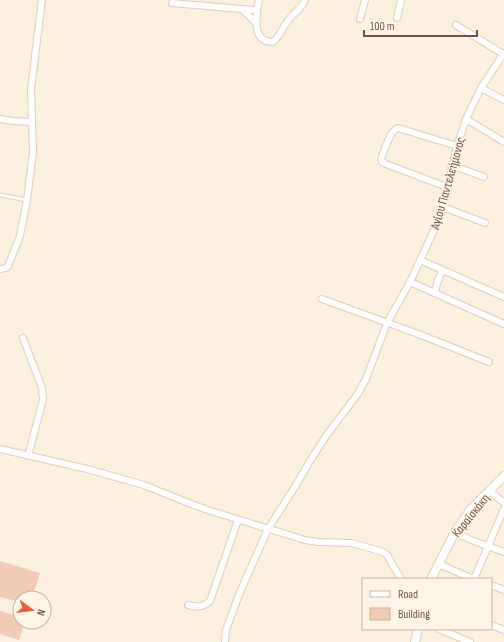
<svg xmlns="http://www.w3.org/2000/svg" width="504" height="642" font-family="'Sofia Sans Condensed',sans-serif">
  <style>
    .building { fill: #f2cbb6 }
    .lines { fill: none; stroke-linecap: round; stroke-linejoin: round }
    .service-casing { stroke: #e2cdbe; stroke-width: 5 }
    .minor-casing { stroke: #e2cdbe; stroke-width: 8 }
    .tertiary-casing { stroke: #e2cdbe; stroke-width: 10 }
    .service { stroke: #fff; stroke-width: 3 }
    .minor { stroke: #fff; stroke-width: 6 }
    .tertiary { stroke: #fff; stroke-width: 8 }
    .labels { text-anchor: middle; stroke-width: 3; stroke-linejoin: round; paint-order: stroke }
    .street-label { font-size: 13px; fill: #725447; stroke: #fff4e5 }
  </style>
  <rect width="100%" height="100%" fill="#fcf0de"/>
  <g class="building">
    <path d="M 0,561 L 40,573 L 32,598 L 20,598 L 20,602 L 0,597 Z"/>
    <path d="M 0,611 L 20,617 L 20,622 L 25,622 L 19,640 L 0,634 Z"/>
  </g>
  <g class="lines">
    <g class="service-casing">
      <path id="service" d="M 0,195 L 27,200"/>
    </g>
    <g class="minor-casing">
      <g id="minor">
        <path d="M 172,3 L 253,10 L 257,9 L 259,0"/>
        <path d="M 257,9 C 256,23 254,42 273,42 C 281,35 284,25 290,18 C 297,10 300,11 305,0"/>
        <path d="M 243,10 L 256,23"/>
        <path d="M 397,18 L 401,0"/>
        <path d="M 360,19 L 365,0"/>
        <path d="M 456,25 L 503,54"/>
        <path d="M 481,88 L 504,100"/>
        <path d="M 0,119 L 13,121 L 32,122"/>
        <path d="M 466,119 L 504,142"/>
        <path d="M 451,165 L 484,177"/>
        <path d="M 447,187 L 386,164 L 382,162 L 381,159 C 385,150 389,131 398,128 L 457,146"/>
        <path d="M 443,207 L 485,223"/>
        <path d="M 420,260 L 504,297"/>
        <path d="M 0,269 L 6,268 L 8,266 L 20,236 L 27,200 L 33,152 L 31,89 L 42,0"/>
        <path d="M 410,282 L 504,324"/>
        <path d="M 435,293 L 437,283 L 442,271"/>
        <path d="M 322,299 L 421,335 L 489,362"/>
        <path d="M 23,338 L 42,388 L 43,400 L 28,456"/>
        <path d="M 0,449 L 87,469 L 144,485 L 191,504 L 214,512 L 305,540 L 318,542 L 352,543 L 383,552 L 387,555 L 401,579"/>
        <path d="M 490,491 L 504,503"/>
        <path d="M 455,532 L 471,540 L 504,552"/>
        <path d="M 439,564 L 473,579"/>
        <path d="M 474,579 L 504,509"/>
        <path d="M 491,585 L 504,590"/>
        <path d="M 188,605 C 197,607 202,608 210,601 L 238,520"/>
        <path d="M 491,625 L 504,630"/>
        <path d="M 439,629 L 470,642"/>
        <path d="M 225,642 L 226,630 L 240,592 L 268,529 L 296,485 L 310,461 L 326,436 L 357,395 L 366,379 L 387,323 L 410,282 L 436,226 L 443,207 L 457,146 L 466,119 L 481,88 L 504,53"/>
      </g>
    </g>
    <g class="tertiary-casing">
      <g id="tertiary">
        <path d="M 431,579 L 455,532 L 471,509 L 504,476"/>
        <path d="M 415,642 L 418,629"/>
      </g>
    </g>
    <use href="#service" class="service"/>
    <use href="#minor" class="minor"/>
    <use href="#tertiary" class="tertiary"/>
  </g>
  <g class="labels">
    <g class="street-label">
      <text transform="translate(447 183) rotate(-74)" y="5">Αγίου Παντελεήμονος</text>
      <text transform="translate(470 515) rotate(-51)" y="5">Καραϊσκάκη</text>
    </g>
  </g>
  <rect x="362" y="578" width="130" height="52" fill="#fff4e5" stroke="#c7b4a6"/>
  <rect x="370" y="591" width="20" height="6" fill="#ffffff" stroke="#c7b4a6"/>
  <text x="398" y="598" font-size="12" fill="#725447">Road</text>
  <rect x="370" y="608" width="20" height="12" fill="#f2cbb6" stroke="#c7b4a6"/>
  <text x="398" y="618" font-size="12" fill="#725447">Building</text>
  <g transform="translate(32 610) rotate(105)"><circle r="19" fill="#fff4e5" stroke="#c7b4a6"/>
  <path d="M0-3L7 15L0 10L-7 15Z" fill="#e96041"/>
  <text y="-6" font-size="11" font-weight="bold" text-anchor="middle" fill="#725447">N</text>
  </g>
  <path d="M364 30v6h113v-6" fill="none" stroke="#725447" stroke-width="2"/>
  <text x="370" y="30" font-size="12" fill="#725447" stroke="#fff4e5" stroke-width="3" paint-order="stroke">100 m</text>
</svg>
